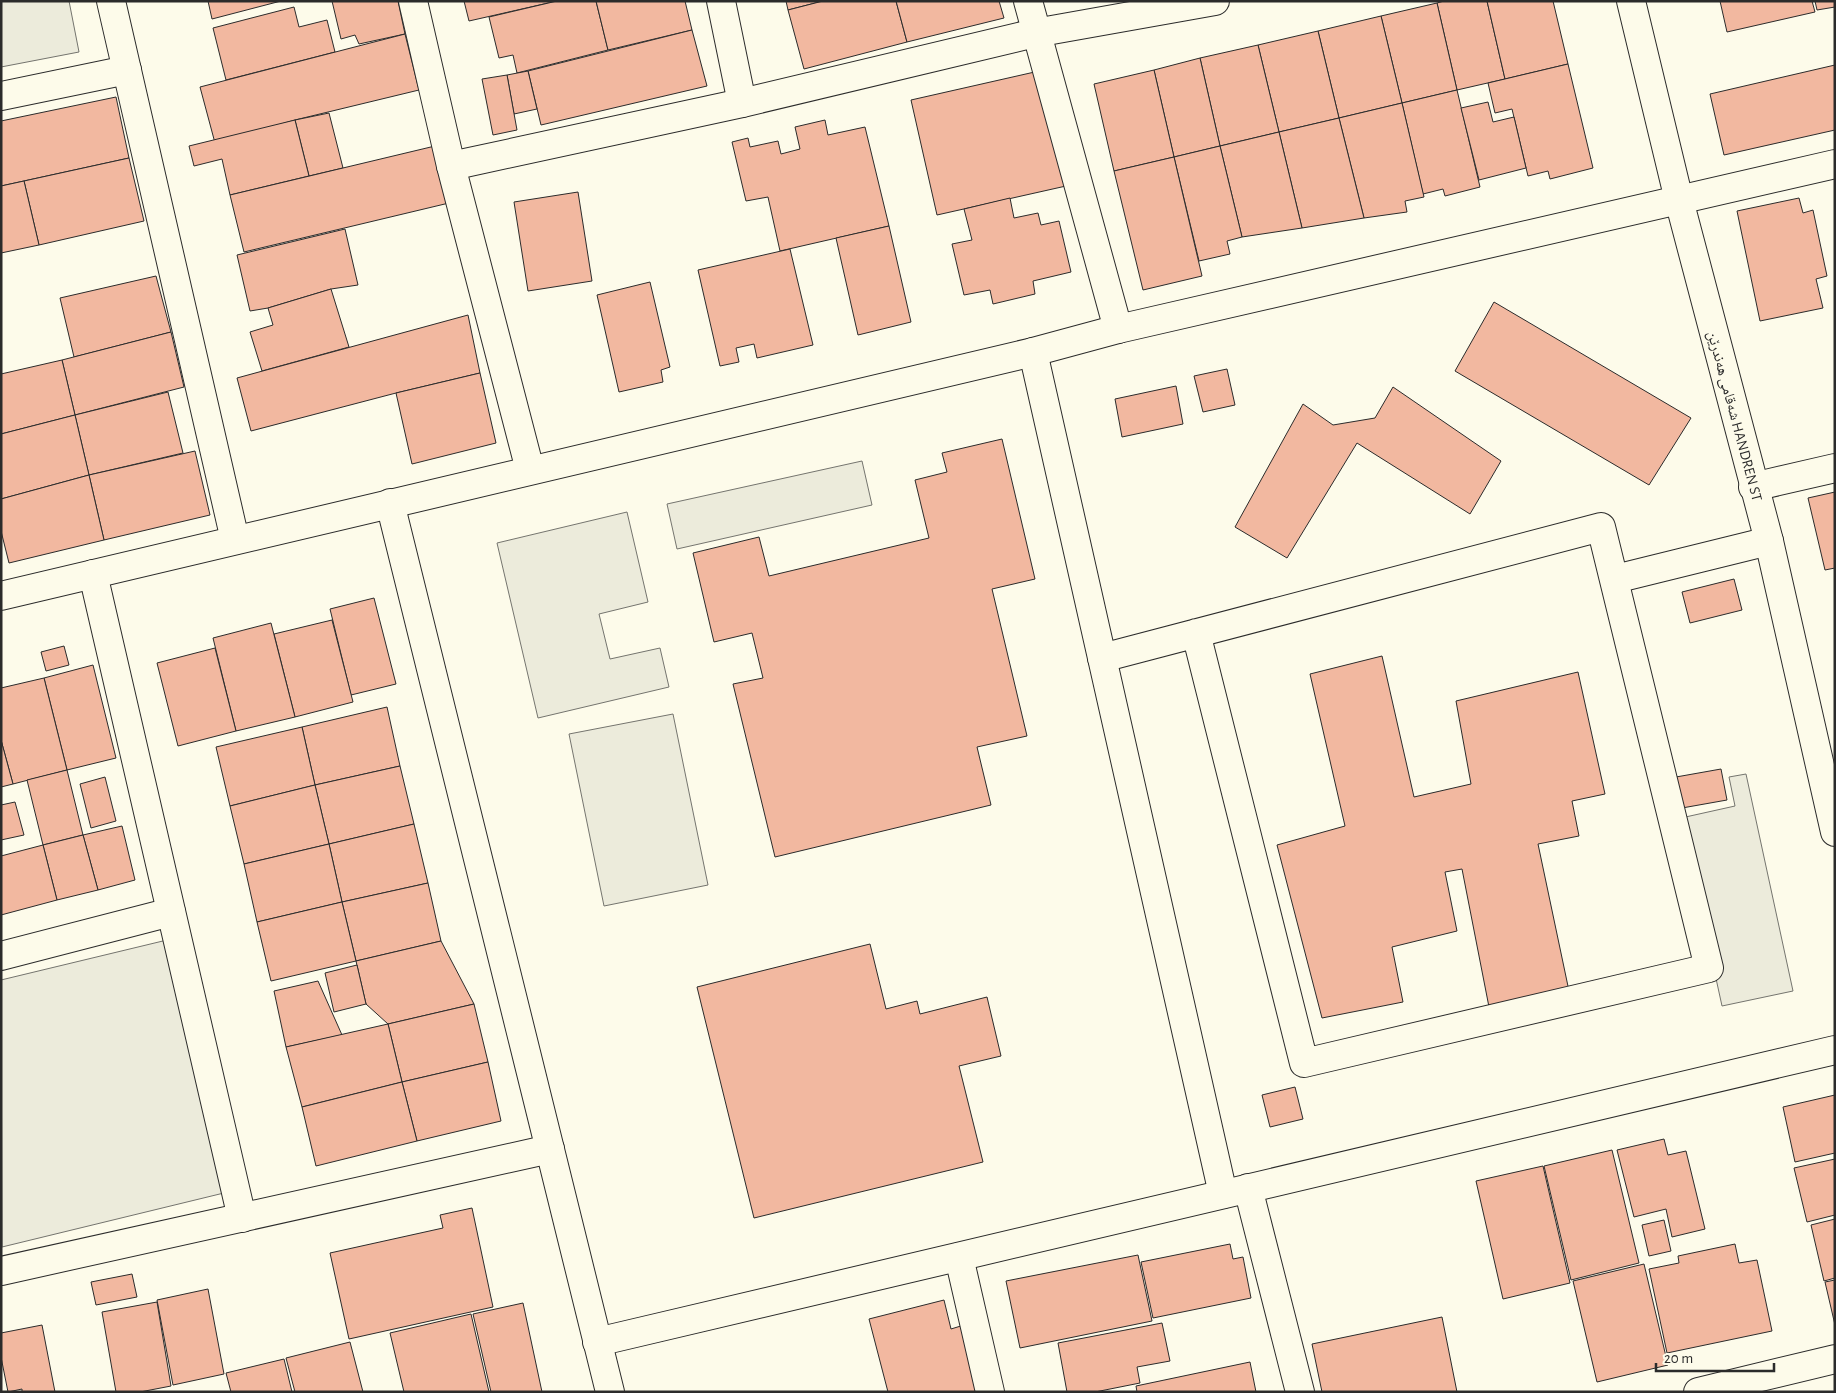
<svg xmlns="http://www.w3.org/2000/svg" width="1836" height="1393" font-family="'Alegreya Sans','Noto Naskh Arabic',sans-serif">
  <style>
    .green { fill: #ecebdb; stroke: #74746e }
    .building { fill: #f2b8a0; stroke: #2b2b2b }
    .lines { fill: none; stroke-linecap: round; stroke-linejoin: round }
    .minor-casing { stroke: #2b2b2b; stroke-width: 30 }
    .minor { stroke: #fdfbea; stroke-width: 28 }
    .labels { text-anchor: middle; stroke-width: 4; stroke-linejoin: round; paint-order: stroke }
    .street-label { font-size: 15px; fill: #2b2b2b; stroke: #fdfbea }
  </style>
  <rect width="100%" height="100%" fill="#fdfbea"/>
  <g class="green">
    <path d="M 1,1 L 69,1 L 79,52 L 1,67 Z"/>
    <path d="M 862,461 L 872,505 L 677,549 L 667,504 Z"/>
    <path d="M 627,512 L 648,602 L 599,614 L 610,659 L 660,648 L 669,687 L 538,718 L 497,543 Z"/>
    <path d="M 673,714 L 708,885 L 604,906 L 569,734 Z"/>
    <path d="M 1746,774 L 1793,991 L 1722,1006 L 1681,818 L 1735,806 L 1729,777 Z"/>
    <path d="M 167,940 L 228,1192 L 2,1247 L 1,980 Z"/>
  </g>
  <g class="building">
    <path d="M 208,1 L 281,1 L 212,19 Z"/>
    <path d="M 332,1 L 398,1 L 405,34 L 359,44 L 355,35 L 341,39 Z"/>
    <path d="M 464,1 L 557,1 L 469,21 Z"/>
    <path d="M 557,1 L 596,1 L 608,50 L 517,73 L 513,55 L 499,58 L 489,17 Z"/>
    <path d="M 596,1 L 685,1 L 692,30 L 608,50 Z"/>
    <path d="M 786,1 L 823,1 L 788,10 Z"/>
    <path d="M 823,1 L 896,1 L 907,42 L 804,69 L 788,10 Z"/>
    <path d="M 896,1 L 999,1 L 1004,18 L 907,42 Z"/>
    <path d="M 1444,1 L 1487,1 L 1505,79 L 1457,90 L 1437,3 Z"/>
    <path d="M 1487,1 L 1553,1 L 1568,64 L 1505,79 Z"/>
    <path d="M 1720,1 L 1812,1 L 1815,12 L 1727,32 Z"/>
    <path d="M 1815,1 L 1835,1 L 1835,7 L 1817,10 Z"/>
    <path d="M 1437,3 L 1457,90 L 1402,103 L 1381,16 Z"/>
    <path d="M 294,7 L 299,27 L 327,20 L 335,52 L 226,80 L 213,28 Z"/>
    <path d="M 1381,16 L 1402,103 L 1339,118 L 1318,31 Z"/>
    <path d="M 692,30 L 707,86 L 541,125 L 528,71 Z"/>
    <path d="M 1318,31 L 1339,118 L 1279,132 L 1258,45 Z"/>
    <path d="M 405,34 L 419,90 L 295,120 L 215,143 L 200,87 Z"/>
    <path d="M 1258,45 L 1279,132 L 1220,146 L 1200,58 Z"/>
    <path d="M 1200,58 L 1220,146 L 1174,157 L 1154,70 Z"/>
    <path d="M 1568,64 L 1593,168 L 1550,179 L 1548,171 L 1528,176 L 1512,109 L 1495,113 L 1488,83 Z"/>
    <path d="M 1835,65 L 1835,130 L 1724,155 L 1710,94 Z"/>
    <path d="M 1154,70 L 1174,157 L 1114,171 L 1094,84 Z"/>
    <path d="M 528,71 L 537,109 L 514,114 L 507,75 Z"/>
    <path d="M 1039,71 L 1066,186 L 937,215 L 911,100 Z"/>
    <path d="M 507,75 L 517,130 L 493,135 L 482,79 Z"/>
    <path d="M 1457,90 L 1480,187 L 1445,196 L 1443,189 L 1423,194 L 1402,103 Z"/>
    <path d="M 116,97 L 129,158 L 1,186 L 1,121 Z"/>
    <path d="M 1488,102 L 1493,122 L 1514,117 L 1526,168 L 1479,180 L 1461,108 Z"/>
    <path d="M 1402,103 L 1424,197 L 1405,201 L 1407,212 L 1364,218 L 1339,118 Z"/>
    <path d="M 329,113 L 343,168 L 309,176 L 295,120 Z"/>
    <path d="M 1339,118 L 1364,218 L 1302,228 L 1279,132 Z"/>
    <path d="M 295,120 L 309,176 L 230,195 L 222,159 L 194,166 L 189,146 Z"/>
    <path d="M 825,120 L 828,135 L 865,127 L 889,226 L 780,251 L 768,197 L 746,201 L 732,142 L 748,138 L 750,147 L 778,141 L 781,154 L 800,149 L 795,127 Z"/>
    <path d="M 1279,132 L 1302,228 L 1242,237 L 1220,146 Z"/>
    <path d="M 435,146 L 449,203 L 244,252 L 230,195 Z"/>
    <path d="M 1220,146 L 1242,237 L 1227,241 L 1230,254 L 1199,261 L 1174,157 Z"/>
    <path d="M 1174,157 L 1202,276 L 1143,290 L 1114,171 Z"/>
    <path d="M 129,158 L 144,221 L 39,245 L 24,181 Z"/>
    <path d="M 24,181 L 39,245 L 1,253 L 1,186 Z"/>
    <path d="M 578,192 L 592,281 L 528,291 L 514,202 Z"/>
    <path d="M 1010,198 L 1014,218 L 1038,213 L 1041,225 L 1059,221 L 1071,272 L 1033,281 L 1035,294 L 993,304 L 990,290 L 964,295 L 952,244 L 972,240 L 964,209 Z"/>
    <path d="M 1799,198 L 1803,213 L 1813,210 L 1827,276 L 1816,279 L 1823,308 L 1760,321 L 1737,211 Z"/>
    <path d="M 889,226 L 911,322 L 858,335 L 836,238 Z"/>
    <path d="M 345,229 L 358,285 L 331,289 L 268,308 L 250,311 L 237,255 Z"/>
    <path d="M 790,249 L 813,345 L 757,358 L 754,344 L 736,348 L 739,362 L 720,366 L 698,270 Z"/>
    <path d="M 156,276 L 171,332 L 74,357 L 60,298 Z"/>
    <path d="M 650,282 L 670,367 L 661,370 L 663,382 L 619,392 L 597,295 Z"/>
    <path d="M 331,289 L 349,347 L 262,371 L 250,332 L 273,325 L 268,308 Z"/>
    <path d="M 1494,302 L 1691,418 L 1649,485 L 1455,371 Z"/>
    <path d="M 468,315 L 480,373 L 396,393 L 251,431 L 237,378 Z"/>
    <path d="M 171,332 L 184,387 L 75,415 L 62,360 Z"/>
    <path d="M 62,360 L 75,415 L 1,434 L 1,374 Z"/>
    <path d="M 1227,369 L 1235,405 L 1203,412 L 1194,376 Z"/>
    <path d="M 480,373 L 496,443 L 412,464 L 396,393 Z"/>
    <path d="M 1176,386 L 1183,424 L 1122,437 L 1115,399 Z"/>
    <path d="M 1393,387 L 1501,461 L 1470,514 L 1357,443 L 1287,558 L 1235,527 L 1303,404 L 1333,425 L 1375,418 Z"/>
    <path d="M 168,392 L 183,453 L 89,475 L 75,415 Z"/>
    <path d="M 75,415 L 89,475 L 1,499 L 1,434 Z"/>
    <path d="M 1002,439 L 1035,579 L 992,589 L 1027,736 L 977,747 L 991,805 L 775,857 L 733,684 L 763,678 L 752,633 L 714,642 L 693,553 L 759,537 L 769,576 L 929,538 L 915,480 L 947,472 L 942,453 Z"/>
    <path d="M 195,451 L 210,515 L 104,540 L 89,475 Z"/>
    <path d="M 89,475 L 104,540 L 9,563 L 1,531 L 1,499 Z"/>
    <path d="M 1835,492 L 1835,568 L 1825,570 L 1808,498 Z"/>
    <path d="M 1734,579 L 1742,610 L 1690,623 L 1682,592 Z"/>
    <path d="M 374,598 L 396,684 L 351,695 L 330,609 Z"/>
    <path d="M 332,620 L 353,702 L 295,717 L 274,634 Z"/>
    <path d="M 271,623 L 295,717 L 236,731 L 213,638 Z"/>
    <path d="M 64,646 L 69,665 L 46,671 L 41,652 Z"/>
    <path d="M 215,648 L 236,731 L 178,746 L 157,663 Z"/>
    <path d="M 1382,656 L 1414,797 L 1471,784 L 1456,701 L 1578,672 L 1605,794 L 1572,801 L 1579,836 L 1538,844 L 1569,991 L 1489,1007 L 1462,869 L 1445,872 L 1457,931 L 1392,947 L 1403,1002 L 1322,1018 L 1277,845 L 1345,826 L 1310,674 Z"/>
    <path d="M 93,665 L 116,758 L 67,770 L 44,678 Z"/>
    <path d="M 44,678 L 67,770 L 13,784 L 1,740 L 1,688 Z"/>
    <path d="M 387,707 L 400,766 L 315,785 L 302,727 Z"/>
    <path d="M 302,727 L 315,785 L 230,806 L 216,747 Z"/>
    <path d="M 1,740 L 13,784 L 1,787 Z"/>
    <path d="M 400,766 L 414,824 L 329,844 L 315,785 Z"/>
    <path d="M 1721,769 L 1727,800 L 1682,808 L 1676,777 Z"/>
    <path d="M 67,770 L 83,835 L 43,845 L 27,780 Z"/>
    <path d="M 105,777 L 116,821 L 91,828 L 80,784 Z"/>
    <path d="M 315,785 L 329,844 L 244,864 L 230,806 Z"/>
    <path d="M 15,802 L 24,835 L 1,840 L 1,805 Z"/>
    <path d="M 414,824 L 428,883 L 342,902 L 329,844 Z"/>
    <path d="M 122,826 L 135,880 L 98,890 L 83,835 Z"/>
    <path d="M 83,835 L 98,890 L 57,900 L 43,845 Z"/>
    <path d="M 329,844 L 342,902 L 257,922 L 244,864 Z"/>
    <path d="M 43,845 L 57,900 L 1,915 L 1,856 Z"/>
    <path d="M 428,883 L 441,941 L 356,961 L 342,902 Z"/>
    <path d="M 342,902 L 356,961 L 271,981 L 257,922 Z"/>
    <path d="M 441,941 L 474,1004 L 388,1024 L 366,1004 L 356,961 Z"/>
    <path d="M 870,944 L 886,1009 L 917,1001 L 920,1014 L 987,997 L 1001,1056 L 959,1066 L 983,1162 L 754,1218 L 697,987 Z"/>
    <path d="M 357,965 L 366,1004 L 334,1012 L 325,973 Z"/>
    <path d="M 318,981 L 342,1035 L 286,1047 L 274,991 Z"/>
    <path d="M 474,1004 L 488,1062 L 402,1082 L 388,1024 Z"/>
    <path d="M 388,1024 L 402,1082 L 302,1107 L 286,1047 Z"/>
    <path d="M 488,1062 L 501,1121 L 417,1141 L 402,1082 Z"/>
    <path d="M 402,1082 L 417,1141 L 316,1166 L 302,1107 Z"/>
    <path d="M 1295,1087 L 1303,1119 L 1270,1127 L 1262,1095 Z"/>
    <path d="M 1835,1095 L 1835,1153 L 1795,1162 L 1783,1107 Z"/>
    <path d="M 1664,1139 L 1668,1155 L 1686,1151 L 1705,1229 L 1672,1237 L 1666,1209 L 1634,1217 L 1617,1150 Z"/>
    <path d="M 1612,1150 L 1639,1263 L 1571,1280 L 1544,1166 Z"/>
    <path d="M 1835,1159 L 1835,1215 L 1807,1222 L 1794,1168 Z"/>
    <path d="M 1543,1166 L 1570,1283 L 1503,1299 L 1476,1181 Z"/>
    <path d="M 472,1208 L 493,1307 L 349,1339 L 330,1253 L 443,1228 L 440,1215 Z"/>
    <path d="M 1835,1219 L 1835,1278 L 1824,1281 L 1811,1225 Z"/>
    <path d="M 1664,1220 L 1671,1251 L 1649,1256 L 1642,1225 Z"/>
    <path d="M 1230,1244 L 1233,1259 L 1243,1257 L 1251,1298 L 1153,1318 L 1141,1262 Z"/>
    <path d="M 1735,1244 L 1739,1263 L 1757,1260 L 1772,1331 L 1667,1353 L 1649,1269 L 1679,1263 L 1678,1256 Z"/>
    <path d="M 1138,1255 L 1152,1321 L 1020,1348 L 1006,1281 Z"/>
    <path d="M 1644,1264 L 1668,1365 L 1597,1382 L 1573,1281 Z"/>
    <path d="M 132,1274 L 137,1297 L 96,1305 L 91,1282 Z"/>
    <path d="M 1835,1280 L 1835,1325 L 1825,1282 Z"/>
    <path d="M 208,1289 L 224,1374 L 173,1385 L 157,1300 Z"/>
    <path d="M 944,1300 L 951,1329 L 964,1325 L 981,1392 L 888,1392 L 869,1319 Z"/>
    <path d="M 157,1302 L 171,1386 L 140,1392 L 116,1392 L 102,1312 Z"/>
    <path d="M 523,1303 L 542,1392 L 491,1392 L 473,1314 Z"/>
    <path d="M 471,1314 L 489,1392 L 404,1392 L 390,1333 Z"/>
    <path d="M 1442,1317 L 1457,1392 L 1322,1392 L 1312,1344 Z"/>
    <path d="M 1162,1323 L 1170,1361 L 1137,1367 L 1140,1383 L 1095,1392 L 1067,1392 L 1058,1343 Z"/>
    <path d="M 42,1325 L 55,1392 L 22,1392 L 22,1389 L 8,1392 L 1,1357 L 1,1333 Z"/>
    <path d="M 350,1342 L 363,1392 L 295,1392 L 286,1358 Z"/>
    <path d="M 284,1359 L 292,1392 L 231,1392 L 226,1373 Z"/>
    <path d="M 1250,1362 L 1256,1392 L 1137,1392 L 1136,1386 Z"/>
  </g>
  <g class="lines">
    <g class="minor-casing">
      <g id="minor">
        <path d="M 111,1 L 235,540"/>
        <path d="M 413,1 L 451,166 L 530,470"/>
        <path d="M 721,1 L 742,103"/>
        <path d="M 1028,1 L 1118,329"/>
        <path d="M 1631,1 L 1679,200 L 1769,541 L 1835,832"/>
        <path d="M 1,96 L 127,70"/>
        <path d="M 451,166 L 742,103 L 1035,33 L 1215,1"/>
        <path d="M 1033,352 L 1223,1194"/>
        <path d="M 1753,487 L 1835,468"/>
        <path d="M 390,503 L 610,1392"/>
        <path d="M 93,574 L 242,1218"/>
        <path d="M 1615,579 L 1769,541"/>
        <path d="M 1,596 L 1033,352 L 1118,329 L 1835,164"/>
        <path d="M 1102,658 L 1601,527 L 1709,968 L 1304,1063 L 1196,633"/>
        <path d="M 1,956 L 171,912"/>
        <path d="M 1248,1188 L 1300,1392"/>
        <path d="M 959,1257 L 990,1392"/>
        <path d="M 1,1271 L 550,1149"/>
        <path d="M 597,1342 L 1835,1050"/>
        <path d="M 1698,1392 L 1835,1359"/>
      </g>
    </g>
    <use href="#minor" class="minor"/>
  </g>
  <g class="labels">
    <g class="street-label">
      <text transform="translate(1735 416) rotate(75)" y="5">شەقامی هەندرێن HANDREN ST</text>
    </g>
  </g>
  <rect width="1836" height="1393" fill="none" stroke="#2b2b2b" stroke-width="5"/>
  <path d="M1656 1363v8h118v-8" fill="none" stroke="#2b2b2b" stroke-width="2.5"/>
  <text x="1664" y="1363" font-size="15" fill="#2b2b2b" stroke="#fdfbea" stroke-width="4" paint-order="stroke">20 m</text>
</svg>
